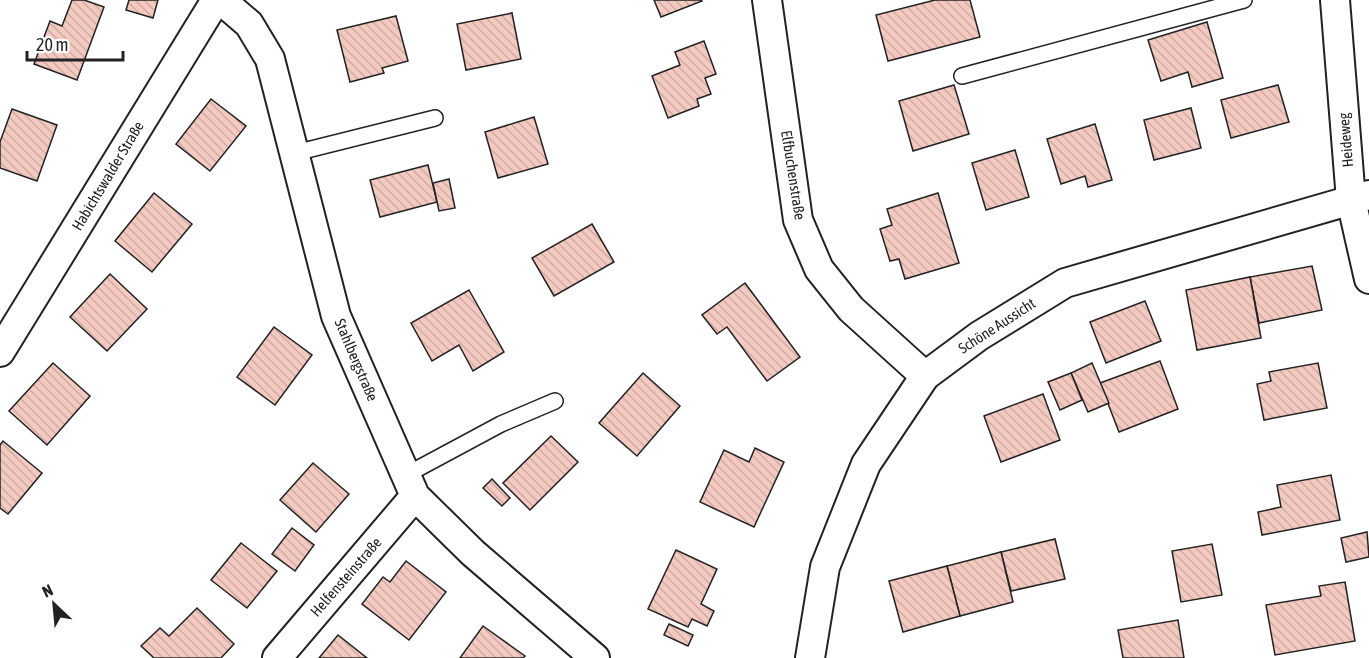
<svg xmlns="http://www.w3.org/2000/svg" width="1369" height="658" font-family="'Asap Condensed',sans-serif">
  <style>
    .building { fill: url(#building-back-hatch); stroke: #222; stroke-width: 1.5 }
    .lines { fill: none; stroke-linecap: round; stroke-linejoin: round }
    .service-casing { stroke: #222; stroke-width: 18 }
    .minor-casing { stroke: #222; stroke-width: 32 }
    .service { stroke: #fff; stroke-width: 15 }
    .minor { stroke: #fff; stroke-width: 28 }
    .labels { text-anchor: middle; stroke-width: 4.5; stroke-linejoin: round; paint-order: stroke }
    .street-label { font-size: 15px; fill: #222; stroke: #fff }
  </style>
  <defs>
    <pattern id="building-back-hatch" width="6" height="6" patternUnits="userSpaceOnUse" patternTransform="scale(1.5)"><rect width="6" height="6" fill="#f3c9c0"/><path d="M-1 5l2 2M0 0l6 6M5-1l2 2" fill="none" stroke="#d0aca5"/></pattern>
  </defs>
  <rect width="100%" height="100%" fill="#fff"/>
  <g class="building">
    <path d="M 72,0 L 84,0 L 104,7 L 77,80 L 34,64 L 50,21 L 62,26 Z"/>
    <path d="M 129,0 L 158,0 L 153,18 L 126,10 Z"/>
    <path d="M 654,0 L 701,0 L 702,1 L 661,17 Z"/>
    <path d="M 935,0 L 970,0 L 980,37 L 888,61 L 876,15 Z"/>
    <path d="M 512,13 L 521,59 L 466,70 L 457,24 Z"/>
    <path d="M 396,16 L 408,61 L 382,68 L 384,73 L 350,82 L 337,30 Z"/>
    <path d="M 1207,22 L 1223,78 L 1192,87 L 1188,72 L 1161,81 L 1148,40 Z"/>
    <path d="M 704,41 L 716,74 L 705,78 L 711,94 L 697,99 L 699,106 L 668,118 L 652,76 L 680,65 L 675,52 Z"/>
    <path d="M 954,85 L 969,134 L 913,151 L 899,101 Z"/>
    <path d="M 1278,85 L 1289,122 L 1231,138 L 1221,100 Z"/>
    <path d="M 211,99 L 246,126 L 210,171 L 176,144 Z"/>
    <path d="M 1191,108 L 1201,148 L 1154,160 L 1144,120 Z"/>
    <path d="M 12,109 L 57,125 L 37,181 L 0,168 L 0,142 Z"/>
    <path d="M 534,117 L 548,164 L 498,178 L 485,132 Z"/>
    <path d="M 1095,124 L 1112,180 L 1088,187 L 1085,176 L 1061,184 L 1047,139 Z"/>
    <path d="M 1015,150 L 1029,197 L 986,210 L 972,163 Z"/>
    <path d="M 428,165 L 437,202 L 380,217 L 370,180 Z"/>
    <path d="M 449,179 L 455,208 L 439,211 L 433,183 Z"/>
    <path d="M 154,193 L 192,224 L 152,272 L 115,241 Z"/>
    <path d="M 938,193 L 959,263 L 905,279 L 899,259 L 890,261 L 880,229 L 892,225 L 887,209 Z"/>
    <path d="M 592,224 L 614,262 L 554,296 L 532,258 Z"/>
    <path d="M 1312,266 L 1322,310 L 1259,323 L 1250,277 Z"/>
    <path d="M 110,274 L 147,309 L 107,351 L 70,317 Z"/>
    <path d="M 1250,277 L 1261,338 L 1197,350 L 1186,290 Z"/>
    <path d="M 745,283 L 800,357 L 767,381 L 727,327 L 717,334 L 702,315 Z"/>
    <path d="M 469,290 L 504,352 L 473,371 L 459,345 L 432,361 L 411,323 Z"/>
    <path d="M 1145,301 L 1161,341 L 1106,363 L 1090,322 Z"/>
    <path d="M 274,327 L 312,355 L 275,405 L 237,377 Z"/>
    <path d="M 1160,361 L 1178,409 L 1119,432 L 1100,383 Z"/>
    <path d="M 53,363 L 90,396 L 47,445 L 9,411 Z"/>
    <path d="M 1092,363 L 1109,403 L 1088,412 L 1071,373 Z"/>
    <path d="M 1318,363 L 1327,408 L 1264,420 L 1257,384 L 1271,381 L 1269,372 Z"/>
    <path d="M 643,373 L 680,406 L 637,456 L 599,423 Z"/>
    <path d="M 1071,373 L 1082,400 L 1060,410 L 1048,382 Z"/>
    <path d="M 1043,394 L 1060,440 L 1001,462 L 984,416 Z"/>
    <path d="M 551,436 L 578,462 L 530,510 L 503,483 Z"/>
    <path d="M 3,441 L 42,473 L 8,514 L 0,508 L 0,445 Z"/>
    <path d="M 755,448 L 784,462 L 754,527 L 700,502 L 724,450 L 749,462 Z"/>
    <path d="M 313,463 L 349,494 L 316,532 L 280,500 Z"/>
    <path d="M 1331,475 L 1340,520 L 1262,535 L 1258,512 L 1281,507 L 1277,485 Z"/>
    <path d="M 492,479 L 510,498 L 502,506 L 483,488 Z"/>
    <path d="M 292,528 L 314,545 L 295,571 L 272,554 Z"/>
    <path d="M 1367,532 L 1369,557 L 1346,562 L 1341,538 Z"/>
    <path d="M 1055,539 L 1065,579 L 1011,591 L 1001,552 Z"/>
    <path d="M 241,543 L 277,571 L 247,608 L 211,580 Z"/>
    <path d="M 1212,544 L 1222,595 L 1181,602 L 1172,551 Z"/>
    <path d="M 676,550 L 717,569 L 701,604 L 714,611 L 707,626 L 692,619 L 688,627 L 648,609 Z"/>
    <path d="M 1001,552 L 1013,602 L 960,616 L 947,566 Z"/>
    <path d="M 406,561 L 446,592 L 409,640 L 362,604 L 383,577 L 390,582 Z"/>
    <path d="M 947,566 L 960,616 L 903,632 L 889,581 Z"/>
    <path d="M 1345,582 L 1355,641 L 1275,655 L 1266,605 L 1321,596 L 1319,586 Z"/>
    <path d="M 197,608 L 234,644 L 221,658 L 154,658 L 141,646 L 160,628 L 169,636 Z"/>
    <path d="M 1178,620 L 1184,658 L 1123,658 L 1118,630 Z"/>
    <path d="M 669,624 L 693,635 L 688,646 L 664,635 Z"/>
    <path d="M 483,626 L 525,656 L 523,658 L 460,658 Z"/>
    <path d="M 338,635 L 367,658 L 319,658 Z"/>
  </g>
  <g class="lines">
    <g class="service-casing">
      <g id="service">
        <path d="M 962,76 L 1244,0"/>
        <path d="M 295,153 L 435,118"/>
        <path d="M 406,475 L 501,424 L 555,401"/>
      </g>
    </g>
    <g class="minor-casing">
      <g id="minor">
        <path d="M 221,0 L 249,24 L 270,59 L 336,316 L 415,496 L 473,553 L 595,658"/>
        <path d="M 767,0 L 798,220 L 819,269 L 851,309 L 925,376"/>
        <path d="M 1335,0 L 1351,200 L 1369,279"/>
        <path d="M 0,352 L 216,0"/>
        <path d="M 277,658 L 415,496"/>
        <path d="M 810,658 L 825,567 L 866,464 L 925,376 L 979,336 L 1065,283 L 1369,195"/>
      </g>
    </g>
    <use href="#service" class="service"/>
    <use href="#minor" class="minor"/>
  </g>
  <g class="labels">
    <g class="street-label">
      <text transform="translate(1346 140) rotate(-95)" y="5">Heideweg</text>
      <text transform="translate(793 175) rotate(81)" y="5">Elfbuchenstraße</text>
      <text transform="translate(108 176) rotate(-59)" y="5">Habichtswalder Straße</text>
      <text transform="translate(997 326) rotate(-33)" y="5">Schöne Aussicht</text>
      <text transform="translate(356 360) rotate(67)" y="5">Stahlbergstraße</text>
      <text transform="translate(346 577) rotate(-49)" y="5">Helfensteinstraße</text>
    </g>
  </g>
  <g transform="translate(54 604) rotate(334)" stroke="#ffffff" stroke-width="4.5" paint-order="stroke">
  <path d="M0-4.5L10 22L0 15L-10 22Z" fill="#222222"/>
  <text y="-9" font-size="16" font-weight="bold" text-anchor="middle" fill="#222222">N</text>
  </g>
  <path d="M27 51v9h96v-9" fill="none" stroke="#222222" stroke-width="3"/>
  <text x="36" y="51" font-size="18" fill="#222222" stroke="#ffffff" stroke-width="4.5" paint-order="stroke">20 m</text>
</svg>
